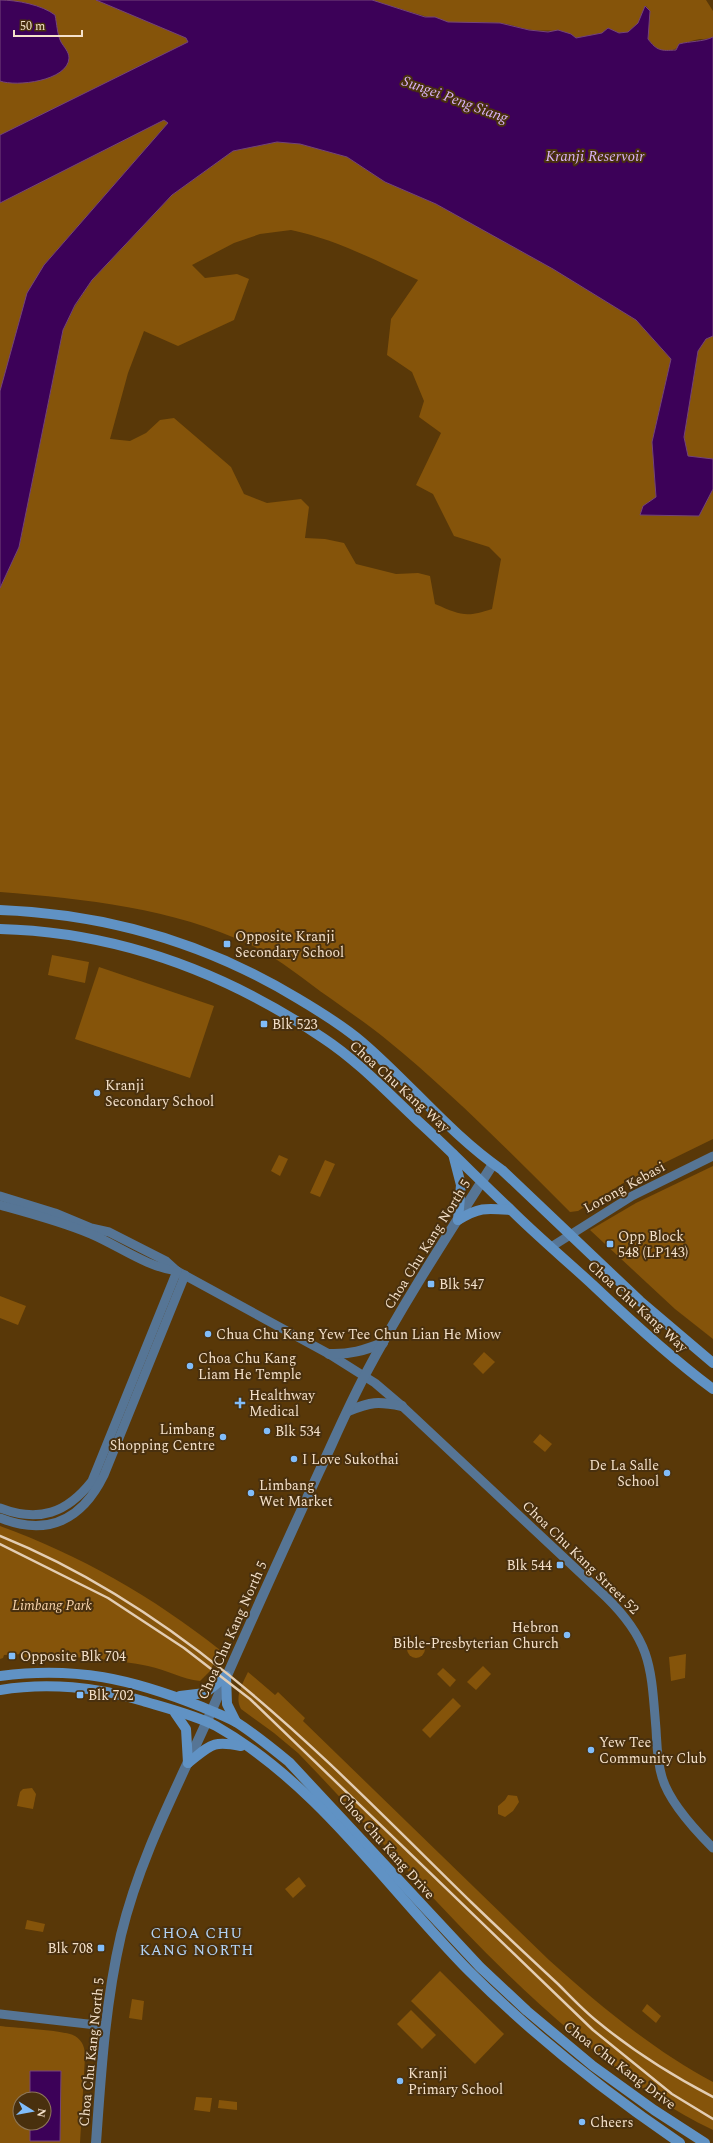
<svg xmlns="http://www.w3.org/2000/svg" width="713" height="2143" font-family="Spectral,serif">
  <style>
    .green { fill: #85540a; fill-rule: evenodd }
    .water { fill: #3c0158; stroke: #74447a }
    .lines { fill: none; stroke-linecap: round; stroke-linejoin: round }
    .minor { stroke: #567595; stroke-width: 9 }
    .tertiary { stroke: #567595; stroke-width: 10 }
    .secondary { stroke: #6092c4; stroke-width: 10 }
    .rail { stroke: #e3cdb3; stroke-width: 2.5 }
    .poi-dot { fill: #81bdfa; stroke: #49300e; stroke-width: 1.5 }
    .labels { text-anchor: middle; stroke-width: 4; stroke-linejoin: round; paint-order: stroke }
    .poi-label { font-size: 14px; fill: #f5e1ca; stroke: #49300e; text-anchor: start }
    .street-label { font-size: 14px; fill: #f5e1ca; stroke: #49300e }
    .park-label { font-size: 14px; font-style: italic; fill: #f9d5ad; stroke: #49300e }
    .water-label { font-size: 15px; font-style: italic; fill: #d9b3f6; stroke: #49300e }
    .neighbourhood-label { font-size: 15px; letter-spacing: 1px; fill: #b2d3f6; stroke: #49300e }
  </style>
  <rect width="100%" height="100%" fill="#593808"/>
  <g class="green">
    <path d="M 0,0 L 96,0 L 187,38 L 188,42 L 168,123 L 44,265 L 0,391 Z"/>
    <path d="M 372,0 L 706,0 L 713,11 L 713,37 C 706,40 702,38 695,40 C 676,44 667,64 648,39 L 650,11 L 646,6 L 638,23 L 628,32 L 619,33 L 608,28 L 602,33 L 576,38 C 563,28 547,32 532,30 C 521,29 511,24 500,23 C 483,21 465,25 448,22 C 422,16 397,8 372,0 Z"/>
    <path d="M 277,142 L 300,144 L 347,157 L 385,182 L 436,204 L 553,269 L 636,320 L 671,359 L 652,442 L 656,497 L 643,506 L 640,515 L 699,516 L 713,489 L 713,1139 L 625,1182 L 578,1211 L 570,1212 C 511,1153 452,1093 387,1040 C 369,1025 349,1012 330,998 C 304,980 279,958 251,945 C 173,908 85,899 0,892 L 0,588 L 19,547 L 63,330 L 75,306 L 92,280 L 172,195 L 233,151 ZM 291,230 C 335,239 377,261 418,280 L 391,319 L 387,355 L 412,372 L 424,401 L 419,417 L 441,433 L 416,485 L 433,494 L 454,536 L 489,547 L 501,559 L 492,609 C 465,618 461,615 435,604 L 430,576 L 418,573 L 396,574 L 356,564 L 344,543 L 325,539 L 305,538 L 309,507 L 301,499 L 267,503 L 244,494 L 231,467 L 174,418 L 160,420 L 146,433 L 130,441 L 110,439 L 128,373 L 144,331 L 178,346 L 234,320 L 249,279 L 237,274 L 205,278 L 192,265 L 234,243 L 260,234 Z"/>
    <path d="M 713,336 L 713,459 L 688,457 L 684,437 L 698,351 L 706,339 Z"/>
    <path d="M 52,955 L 89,962 L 85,983 L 48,975 Z"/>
    <path d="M 99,967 L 214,1006 L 190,1078 L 75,1039 Z"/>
    <path d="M 279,1155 L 288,1159 L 280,1176 L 271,1171 Z"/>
    <path d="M 325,1160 L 335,1164 L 320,1197 L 310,1193 Z"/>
    <path d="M 713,1166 L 713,1339 L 675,1309 L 590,1230 L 636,1203 Z"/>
    <path d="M 0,1296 L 26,1306 L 18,1325 L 0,1318 Z"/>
    <path d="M 484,1352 L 495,1362 L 483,1374 L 473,1364 Z"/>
    <path d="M 540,1434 L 552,1444 L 545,1452 L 533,1442 Z"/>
    <path d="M 0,1526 C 78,1554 155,1598 220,1650 L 210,1671 L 200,1681 C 182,1679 167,1670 148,1666 C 110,1658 61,1655 22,1657 L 22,1654 L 4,1655 L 3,1658 L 0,1659 Z"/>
    <circle cx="416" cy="1649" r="9"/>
    <path d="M 686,1654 L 685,1678 L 671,1681 L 669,1657 Z"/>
    <path d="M 483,1666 L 491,1674 L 476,1690 L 467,1682 Z"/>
    <path d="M 443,1668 L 456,1680 L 450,1687 L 437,1674 Z"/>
    <path d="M 248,1672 L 275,1695 L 278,1692 L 305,1718 L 303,1721 L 549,1960 C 599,2005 653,2050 713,2082 L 713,2130 C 672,2111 637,2085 602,2057 C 488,1968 398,1856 298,1753 L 274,1733 L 241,1709 C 234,1697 243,1683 248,1672 Z"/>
    <path d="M 453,1698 L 461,1706 L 430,1738 L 422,1730 Z"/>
    <path d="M 32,1788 L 36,1794 L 33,1809 L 17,1806 L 20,1792 L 23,1789 Z"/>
    <path d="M 508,1795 L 517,1796 L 519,1802 L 513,1811 L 505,1817 L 498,1814 L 498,1806 L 505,1800 Z"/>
    <path d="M 299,1877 L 306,1886 L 293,1898 L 285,1889 Z"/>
    <path d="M 27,1920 L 45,1924 L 43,1932 L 25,1929 Z"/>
    <path d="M 440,1971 L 504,2034 L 475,2064 L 411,2001 Z"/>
    <path d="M 132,1999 L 144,2001 L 142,2020 L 129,2018 Z"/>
    <path d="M 647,2004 L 661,2016 L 656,2023 L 642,2011 Z"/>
    <path d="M 411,2010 L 436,2035 L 422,2049 L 397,2024 Z"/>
    <path d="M 0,2026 C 14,2028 65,2030 75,2036 C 83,2041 85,2048 85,2057 L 80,2143 L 0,2143 ZM 20,2099 L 44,2099 L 44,2123 L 20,2123 Z"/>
    <path d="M 196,2097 L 212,2098 L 210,2112 L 194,2110 Z"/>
    <path d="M 219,2100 L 237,2102 L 237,2110 L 218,2108 Z"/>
  </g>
  <g class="water">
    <path d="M 0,0 C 17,0 42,5 55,15 C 57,24 57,34 61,42 C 64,47 69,52 69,58 C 68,81 16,87 0,81 Z"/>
    <path d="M 96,0 L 372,0 L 425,17 L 435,17 L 448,22 L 500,23 L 529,30 L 548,32 L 558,30 L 571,34 L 576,38 L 602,33 L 608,28 L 619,33 L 628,32 L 638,23 L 645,6 L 650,11 L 648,39 C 657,51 661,51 676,50 L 679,44 C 690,41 703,42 713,37 L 713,336 L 706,339 L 698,351 L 684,437 L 688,456 L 713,459 L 713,489 L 699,516 L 640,515 L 643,506 L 656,497 L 652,442 L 671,359 L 636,320 L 553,269 L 436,204 L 385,182 L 347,157 L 300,144 L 277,142 L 233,151 L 172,195 L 92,280 L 75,305 L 63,330 L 19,547 L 0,588 L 0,391 L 27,293 L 44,265 L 168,123 L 164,120 L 0,203 L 0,135 L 188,42 L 186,38 Z"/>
    <path d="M 30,2071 L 61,2071 L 60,2141 L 30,2141 L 30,2123 L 44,2123 L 44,2099 L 30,2099 Z"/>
  </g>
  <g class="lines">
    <g class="minor">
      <path d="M 0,1196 L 55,1213 L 91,1228 L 109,1232 L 166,1261 L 177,1271 L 329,1354 L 375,1383 L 402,1406 L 606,1597 C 652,1642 651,1668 656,1729 C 657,1745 657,1761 662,1777 C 669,1802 695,1830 713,1848"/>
      <path d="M 0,1205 C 29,1213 63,1222 91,1234 C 119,1246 147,1267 177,1271"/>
      <path d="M 551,1247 L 632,1196 L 713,1156"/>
      <path d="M 0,1508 C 39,1523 67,1513 92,1481 L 177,1271"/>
      <path d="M 0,1518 C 48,1537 82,1520 104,1475 L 185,1275"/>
      <path d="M 0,2014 L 105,2026"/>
    </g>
    <g class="tertiary">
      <path d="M 329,1354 C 349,1355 365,1350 383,1343"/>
      <path d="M 348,1411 C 371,1402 377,1401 402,1406"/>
      <path d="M 96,2143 C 101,2073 105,2004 121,1935 C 140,1856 178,1786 211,1712 C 246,1632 282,1552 319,1472 C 334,1440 348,1407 365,1375 C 403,1303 449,1233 493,1164"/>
    </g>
    <g class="secondary">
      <path d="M 0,910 C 106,914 206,943 297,998 C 319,1011 342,1025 362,1042 C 410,1083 450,1134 502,1170 L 640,1301 L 713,1363"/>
      <path d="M 0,929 C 119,932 225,972 323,1038 C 358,1061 388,1093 418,1121 C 450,1150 479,1180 510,1209 C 537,1236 566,1260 594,1286 C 632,1322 671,1358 713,1389"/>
      <path d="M 453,1154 L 461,1185 L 458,1220"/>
      <path d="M 458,1220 C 479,1207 486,1208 510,1210"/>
      <path d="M 0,1676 C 76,1666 132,1679 202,1707 C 214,1712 225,1716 236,1722 C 255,1734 272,1748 289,1762 L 480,1967 L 527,2011 L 593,2066 L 654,2110 L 705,2143"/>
      <path d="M 226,1676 L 227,1704 L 236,1722"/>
      <path d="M 0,1690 C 47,1682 98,1687 143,1701 C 163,1707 198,1716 216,1726 C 319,1785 387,1888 469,1971 C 533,2035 605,2092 680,2143"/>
      <path d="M 180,1696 L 205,1693 L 226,1676"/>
      <path d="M 175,1713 L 186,1729 L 188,1763"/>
      <path d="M 188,1763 C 211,1745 212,1740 241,1746"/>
    </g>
    <g class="rail">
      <path d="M 0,1536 C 191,1613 328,1762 471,1902 C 500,1930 529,1957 558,1984 C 571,1997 584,2011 598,2022 C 633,2051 673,2076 713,2097"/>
      <path d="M 0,1544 L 108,1598 L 184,1648 L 250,1699 L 593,2030 L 672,2094 L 713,2119"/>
    </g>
  </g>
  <g class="poi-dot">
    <rect x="223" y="940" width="8" height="8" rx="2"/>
    <rect x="260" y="1020" width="8" height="8" rx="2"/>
    <circle cx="97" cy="1093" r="4"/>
    <rect x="606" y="1240" width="8" height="8" rx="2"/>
    <rect x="427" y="1280" width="8" height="8" rx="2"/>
    <circle cx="208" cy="1334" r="4"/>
    <circle cx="190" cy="1366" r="4"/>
    <path d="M238 1397h4v4h4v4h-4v4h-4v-4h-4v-4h4z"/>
    <circle cx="267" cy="1431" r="4"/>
    <circle cx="223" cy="1437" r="4"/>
    <circle cx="294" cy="1459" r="4"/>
    <circle cx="667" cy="1473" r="4"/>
    <circle cx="251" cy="1493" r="4"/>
    <rect x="556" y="1561" width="8" height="8" rx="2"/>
    <circle cx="567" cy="1635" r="4"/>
    <rect x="8" y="1652" width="8" height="8" rx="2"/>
    <rect x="76" y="1691" width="8" height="8" rx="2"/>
    <circle cx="591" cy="1750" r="4"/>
    <rect x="97" y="1944" width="8" height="8" rx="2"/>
    <circle cx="400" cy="2081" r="4"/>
    <circle cx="582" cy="2122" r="4"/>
  </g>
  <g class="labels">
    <g class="poi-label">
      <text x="235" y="941">Opposite Kranji<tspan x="235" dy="16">Secondary School</tspan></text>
      <text x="272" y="1029">Blk 523</text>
      <text x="105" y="1090">Kranji<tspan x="105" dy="16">Secondary School</tspan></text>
      <text x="618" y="1241">Opp Block<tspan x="618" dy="16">548 (LP143)</tspan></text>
      <text x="439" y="1289">Blk 547</text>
      <text x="216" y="1339">Chua Chu Kang Yew Tee Chun Lian He Miow</text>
      <text x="198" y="1363">Choa Chu Kang<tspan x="198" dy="16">Liam He Temple</tspan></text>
      <text x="249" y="1400">Healthway<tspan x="249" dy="16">Medical</tspan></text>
      <text x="215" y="1434" text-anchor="end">Limbang<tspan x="215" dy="16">Shopping Centre</tspan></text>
      <text x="275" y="1436">Blk 534</text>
      <text x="302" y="1464">I Love Sukothai</text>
      <text x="659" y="1470" text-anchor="end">De La Salle<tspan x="659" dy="16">School</tspan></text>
      <text x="259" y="1490">Limbang<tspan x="259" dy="16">Wet Market</tspan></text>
      <text x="552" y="1570" text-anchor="end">Blk 544</text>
      <text x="559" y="1632" text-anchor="end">Hebron<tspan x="559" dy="16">Bible-Presbyterian Church</tspan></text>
      <text x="20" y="1661">Opposite Blk 704</text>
      <text x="88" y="1700">Blk 702</text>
      <text x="599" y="1747">Yew Tee<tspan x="599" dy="16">Community Club</tspan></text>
      <text x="93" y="1953" text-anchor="end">Blk 708</text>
      <text x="408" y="2078">Kranji<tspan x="408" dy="16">Primary School</tspan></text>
      <text x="590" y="2127">Cheers</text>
    </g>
    <g class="street-label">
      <text transform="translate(400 1086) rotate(42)" y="5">Choa Chu Kang Way</text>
      <text transform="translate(624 1187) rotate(-29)" y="5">Lorong Kebasi</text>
      <text transform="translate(427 1244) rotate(-58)" y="5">Choa Chu Kang North 5</text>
      <text transform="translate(638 1306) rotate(42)" y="5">Choa Chu Kang Way</text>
      <text transform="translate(581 1557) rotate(44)" y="5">Choa Chu Kang Street 52</text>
      <text transform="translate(232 1630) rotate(-66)" y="5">Choa Chu Kang North 5</text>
      <text transform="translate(387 1846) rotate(48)" y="5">Choa Chu Kang Drive</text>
      <text transform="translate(91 2052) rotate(-84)" y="5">Choa Chu Kang North 5</text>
      <text transform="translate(620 2065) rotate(37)" y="5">Choa Chu Kang Drive</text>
    </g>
    <g class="park-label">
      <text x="52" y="1610">Limbang Park</text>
    </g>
    <g class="water-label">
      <text transform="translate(455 99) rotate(20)" y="5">Sungei Peng Siang</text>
      <text x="595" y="161">Kranji Reservoir</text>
    </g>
    <g class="neighbourhood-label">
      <text x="197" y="1938">CHOA CHU<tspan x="197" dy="17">KANG NORTH</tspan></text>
    </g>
  </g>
  <g transform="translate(32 2111) rotate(101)"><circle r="19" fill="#49300e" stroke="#8e7759"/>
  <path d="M0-3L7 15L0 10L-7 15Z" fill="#81bdfa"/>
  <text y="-6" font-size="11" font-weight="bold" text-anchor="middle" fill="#f5e1ca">N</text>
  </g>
  <path d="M14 30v6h68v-6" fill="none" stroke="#f5e1ca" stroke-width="2"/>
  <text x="20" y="30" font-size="12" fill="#f5e1ca" stroke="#49300e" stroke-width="3" paint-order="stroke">50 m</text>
</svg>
